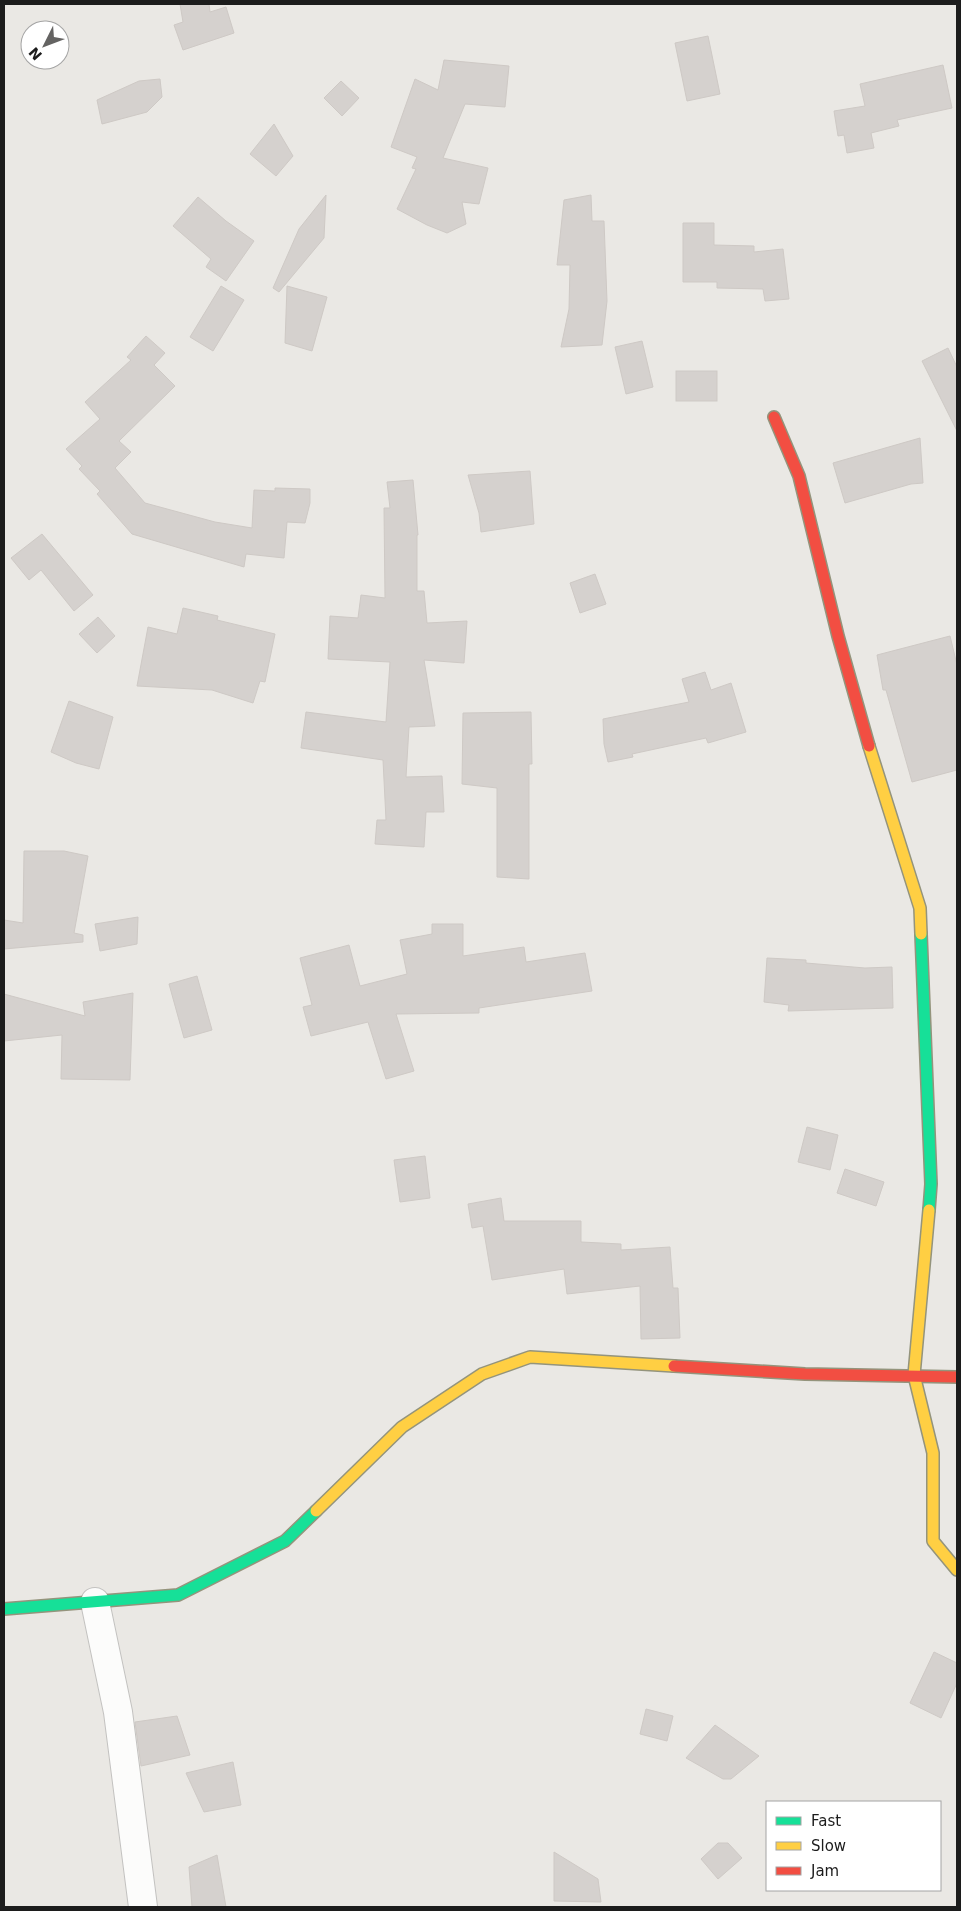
<svg xmlns="http://www.w3.org/2000/svg" width="961" height="1911" font-family="'DejaVu Sans',sans-serif">
  <style>
    .building { fill: #d5d1ce; stroke: #cec9c5 }
    .lines { fill: none; stroke-linecap: round; stroke-linejoin: round }
    .street-casing { stroke: #c3c2c0; stroke-width: 30 }
    .fast-casing { stroke: #94947c; stroke-width: 14 }
    .slow-casing { stroke: #94947c; stroke-width: 14 }
    .jam-casing { stroke: #94947c; stroke-width: 14 }
    .street { stroke: #fcfcfb; stroke-width: 28 }
    .fast { stroke: #16e098; stroke-width: 11 }
    .slow { stroke: #ffcf43; stroke-width: 11 }
    .jam { stroke: #f24e42; stroke-width: 11 }
  </style>
  <rect width="100%" height="100%" fill="#eae8e4"/>
  <g class="building">
    <path d="M 180,4 L 209,4 L 210,12 L 226,7 L 234,33 L 183,50 L 174,25 L 183,22 Z"/>
    <path d="M 708,36 L 720,94 L 687,101 L 675,43 Z"/>
    <path d="M 444,60 L 509,66 L 505,107 L 465,104 L 443,158 L 488,168 L 479,204 L 462,202 L 466,224 L 447,233 L 427,225 L 397,209 L 416,169 L 412,168 L 417,157 L 391,147 L 415,79 L 438,90 Z"/>
    <path d="M 943,65 L 952,108 L 897,120 L 899,126 L 871,133 L 874,148 L 847,153 L 844,135 L 838,136 L 834,111 L 865,106 L 860,84 Z"/>
    <path d="M 160,79 L 162,97 L 147,112 L 102,124 L 97,100 L 139,81 Z"/>
    <path d="M 341,81 L 359,98 L 342,116 L 324,98 Z"/>
    <path d="M 274,124 L 293,156 L 276,176 L 250,154 Z"/>
    <path d="M 326,195 L 324,238 L 279,292 L 273,288 L 299,229 Z"/>
    <path d="M 591,195 L 592,221 L 604,221 L 607,301 L 602,345 L 561,347 L 569,309 L 570,265 L 557,265 L 564,200 Z"/>
    <path d="M 198,197 L 226,221 L 254,241 L 226,281 L 206,267 L 211,259 L 173,226 Z"/>
    <path d="M 683,223 L 714,223 L 714,245 L 754,246 L 754,252 L 783,249 L 789,299 L 765,301 L 763,289 L 717,288 L 717,282 L 683,282 Z"/>
    <path d="M 221,286 L 244,300 L 213,351 L 190,337 Z"/>
    <path d="M 287,286 L 327,297 L 312,351 L 285,343 Z"/>
    <path d="M 146,336 L 165,353 L 154,365 L 175,386 L 119,441 L 131,452 L 115,468 L 145,503 L 215,522 L 252,528 L 254,490 L 275,491 L 275,488 L 310,489 L 310,503 L 305,523 L 287,522 L 284,558 L 246,554 L 244,567 L 132,534 L 97,494 L 100,491 L 79,469 L 82,466 L 66,449 L 100,419 L 85,402 L 131,360 L 127,357 Z"/>
    <path d="M 642,341 L 653,387 L 626,394 L 615,347 Z"/>
    <path d="M 948,348 L 957,367 L 957,431 L 922,361 Z"/>
    <rect x="676" y="371" width="41" height="30"/>
    <path d="M 920,438 L 923,483 L 911,484 L 845,503 L 833,463 Z"/>
    <path d="M 530,471 L 534,524 L 481,532 L 479,513 L 468,475 Z"/>
    <path d="M 413,480 L 418,535 L 417,535 L 417,591 L 424,591 L 427,623 L 467,621 L 464,663 L 424,660 L 435,726 L 409,727 L 406,777 L 442,776 L 444,812 L 426,812 L 424,847 L 375,844 L 377,820 L 386,820 L 383,760 L 301,748 L 306,712 L 386,722 L 390,662 L 328,659 L 330,616 L 358,618 L 361,595 L 385,598 L 384,508 L 390,508 L 387,482 Z"/>
    <path d="M 42,534 L 93,595 L 74,611 L 41,570 L 29,580 L 11,558 Z"/>
    <path d="M 595,574 L 606,604 L 580,613 L 570,583 Z"/>
    <path d="M 183,608 L 218,616 L 217,620 L 275,634 L 265,682 L 260,681 L 253,703 L 212,690 L 137,686 L 148,627 L 177,634 Z"/>
    <path d="M 98,617 L 115,636 L 97,653 L 79,634 Z"/>
    <path d="M 950,636 L 957,665 L 957,770 L 912,782 L 886,690 L 883,690 L 877,655 Z"/>
    <path d="M 705,672 L 711,690 L 731,683 L 746,732 L 708,743 L 706,738 L 632,754 L 633,757 L 608,762 L 604,744 L 603,719 L 689,702 L 682,679 Z"/>
    <path d="M 69,701 L 113,717 L 99,769 L 76,763 L 51,752 Z"/>
    <path d="M 531,712 L 532,764 L 529,764 L 529,879 L 497,877 L 497,788 L 462,784 L 463,713 Z"/>
    <path d="M 24,851 L 64,851 L 88,856 L 74,933 L 83,935 L 83,942 L 4,949 L 4,920 L 23,923 Z"/>
    <path d="M 138,917 L 137,944 L 100,951 L 95,924 Z"/>
    <path d="M 432,924 L 463,924 L 463,956 L 524,947 L 526,962 L 585,953 L 592,991 L 479,1008 L 479,1013 L 396,1014 L 414,1071 L 386,1079 L 368,1022 L 311,1036 L 303,1007 L 312,1005 L 300,958 L 349,945 L 360,986 L 407,974 L 400,940 L 432,934 Z"/>
    <path d="M 767,958 L 806,960 L 806,963 L 865,968 L 892,967 L 893,1008 L 788,1011 L 789,1005 L 764,1002 Z"/>
    <path d="M 197,976 L 212,1030 L 184,1038 L 169,984 Z"/>
    <path d="M 133,993 L 130,1080 L 61,1079 L 62,1035 L 4,1041 L 4,994 L 85,1016 L 83,1002 Z"/>
    <path d="M 807,1127 L 838,1135 L 830,1170 L 798,1162 Z"/>
    <path d="M 425,1156 L 430,1198 L 400,1202 L 394,1160 Z"/>
    <path d="M 845,1169 L 884,1182 L 876,1206 L 837,1193 Z"/>
    <path d="M 501,1198 L 504,1221 L 581,1221 L 581,1242 L 621,1244 L 621,1250 L 670,1247 L 673,1288 L 678,1288 L 680,1338 L 641,1339 L 640,1286 L 567,1294 L 564,1269 L 492,1280 L 483,1226 L 472,1228 L 468,1204 Z"/>
    <path d="M 934,1652 L 957,1663 L 957,1683 L 941,1718 L 910,1703 Z"/>
    <path d="M 646,1709 L 673,1716 L 667,1741 L 640,1734 Z"/>
    <path d="M 177,1716 L 190,1755 L 141,1766 L 135,1722 Z"/>
    <path d="M 715,1725 L 759,1756 L 731,1779 L 723,1779 L 686,1758 Z"/>
    <path d="M 233,1762 L 241,1805 L 204,1812 L 186,1773 Z"/>
    <path d="M 718,1843 L 728,1843 L 742,1858 L 718,1879 L 701,1859 Z"/>
    <path d="M 554,1852 L 598,1879 L 601,1902 L 554,1901 Z"/>
    <path d="M 217,1855 L 226,1907 L 192,1907 L 189,1867 Z"/>
  </g>
  <g class="lines">
    <g class="street-casing">
      <path id="street" d="M 95,1602 L 118,1712 L 143,1907"/>
    </g>
    <g class="fast-casing">
      <g id="fast">
        <path d="M 921,934 L 931,1184 L 929,1210"/>
        <path d="M 4,1609 L 178,1595 L 285,1541 L 316,1511"/>
      </g>
    </g>
    <g class="slow-casing">
      <g id="slow">
        <path d="M 869,746 L 920,908 L 921,934"/>
        <path d="M 929,1210 L 914,1375 L 933,1453 L 933,1541 L 957,1570"/>
        <path d="M 316,1511 L 402,1427 L 482,1374 L 530,1357 L 674,1366"/>
      </g>
    </g>
    <g class="jam-casing">
      <g id="jam">
        <path d="M 774,417 L 799,476 L 838,636 L 869,746"/>
        <path d="M 674,1366 L 805,1374 L 957,1377"/>
      </g>
    </g>
    <use href="#street" class="street"/>
    <use href="#fast" class="fast"/>
    <use href="#slow" class="slow"/>
    <use href="#jam" class="jam"/>
  </g>
  <rect width="961" height="1911" fill="none" stroke="#1c1c1c" stroke-width="10"/>
  <rect x="766" y="1801" width="175" height="90" fill="#ffffff" stroke="#a4a4a4"/>
  <rect x="776" y="1817" width="25" height="8" fill="#16e098" stroke="#a4a4a4"/>
  <text x="811" y="1826" font-size="15" fill="#1c1c1c">Fast</text>
  <rect x="776" y="1842" width="25" height="8" fill="#ffcf43" stroke="#a4a4a4"/>
  <text x="811" y="1851" font-size="15" fill="#1c1c1c">Slow</text>
  <rect x="776" y="1867" width="25" height="8" fill="#f24e42" stroke="#a4a4a4"/>
  <text x="811" y="1876" font-size="15" fill="#1c1c1c">Jam</text>
  <g transform="translate(45 45) rotate(228)"><circle r="24" fill="#ffffff" stroke="#a4a4a4"/>
  <path d="M0-4L9 19L0 12L-9 19Z" fill="#646362"/>
  <text y="-8" font-size="14" font-weight="bold" text-anchor="middle" fill="#1c1c1c">N</text>
  </g>
</svg>
